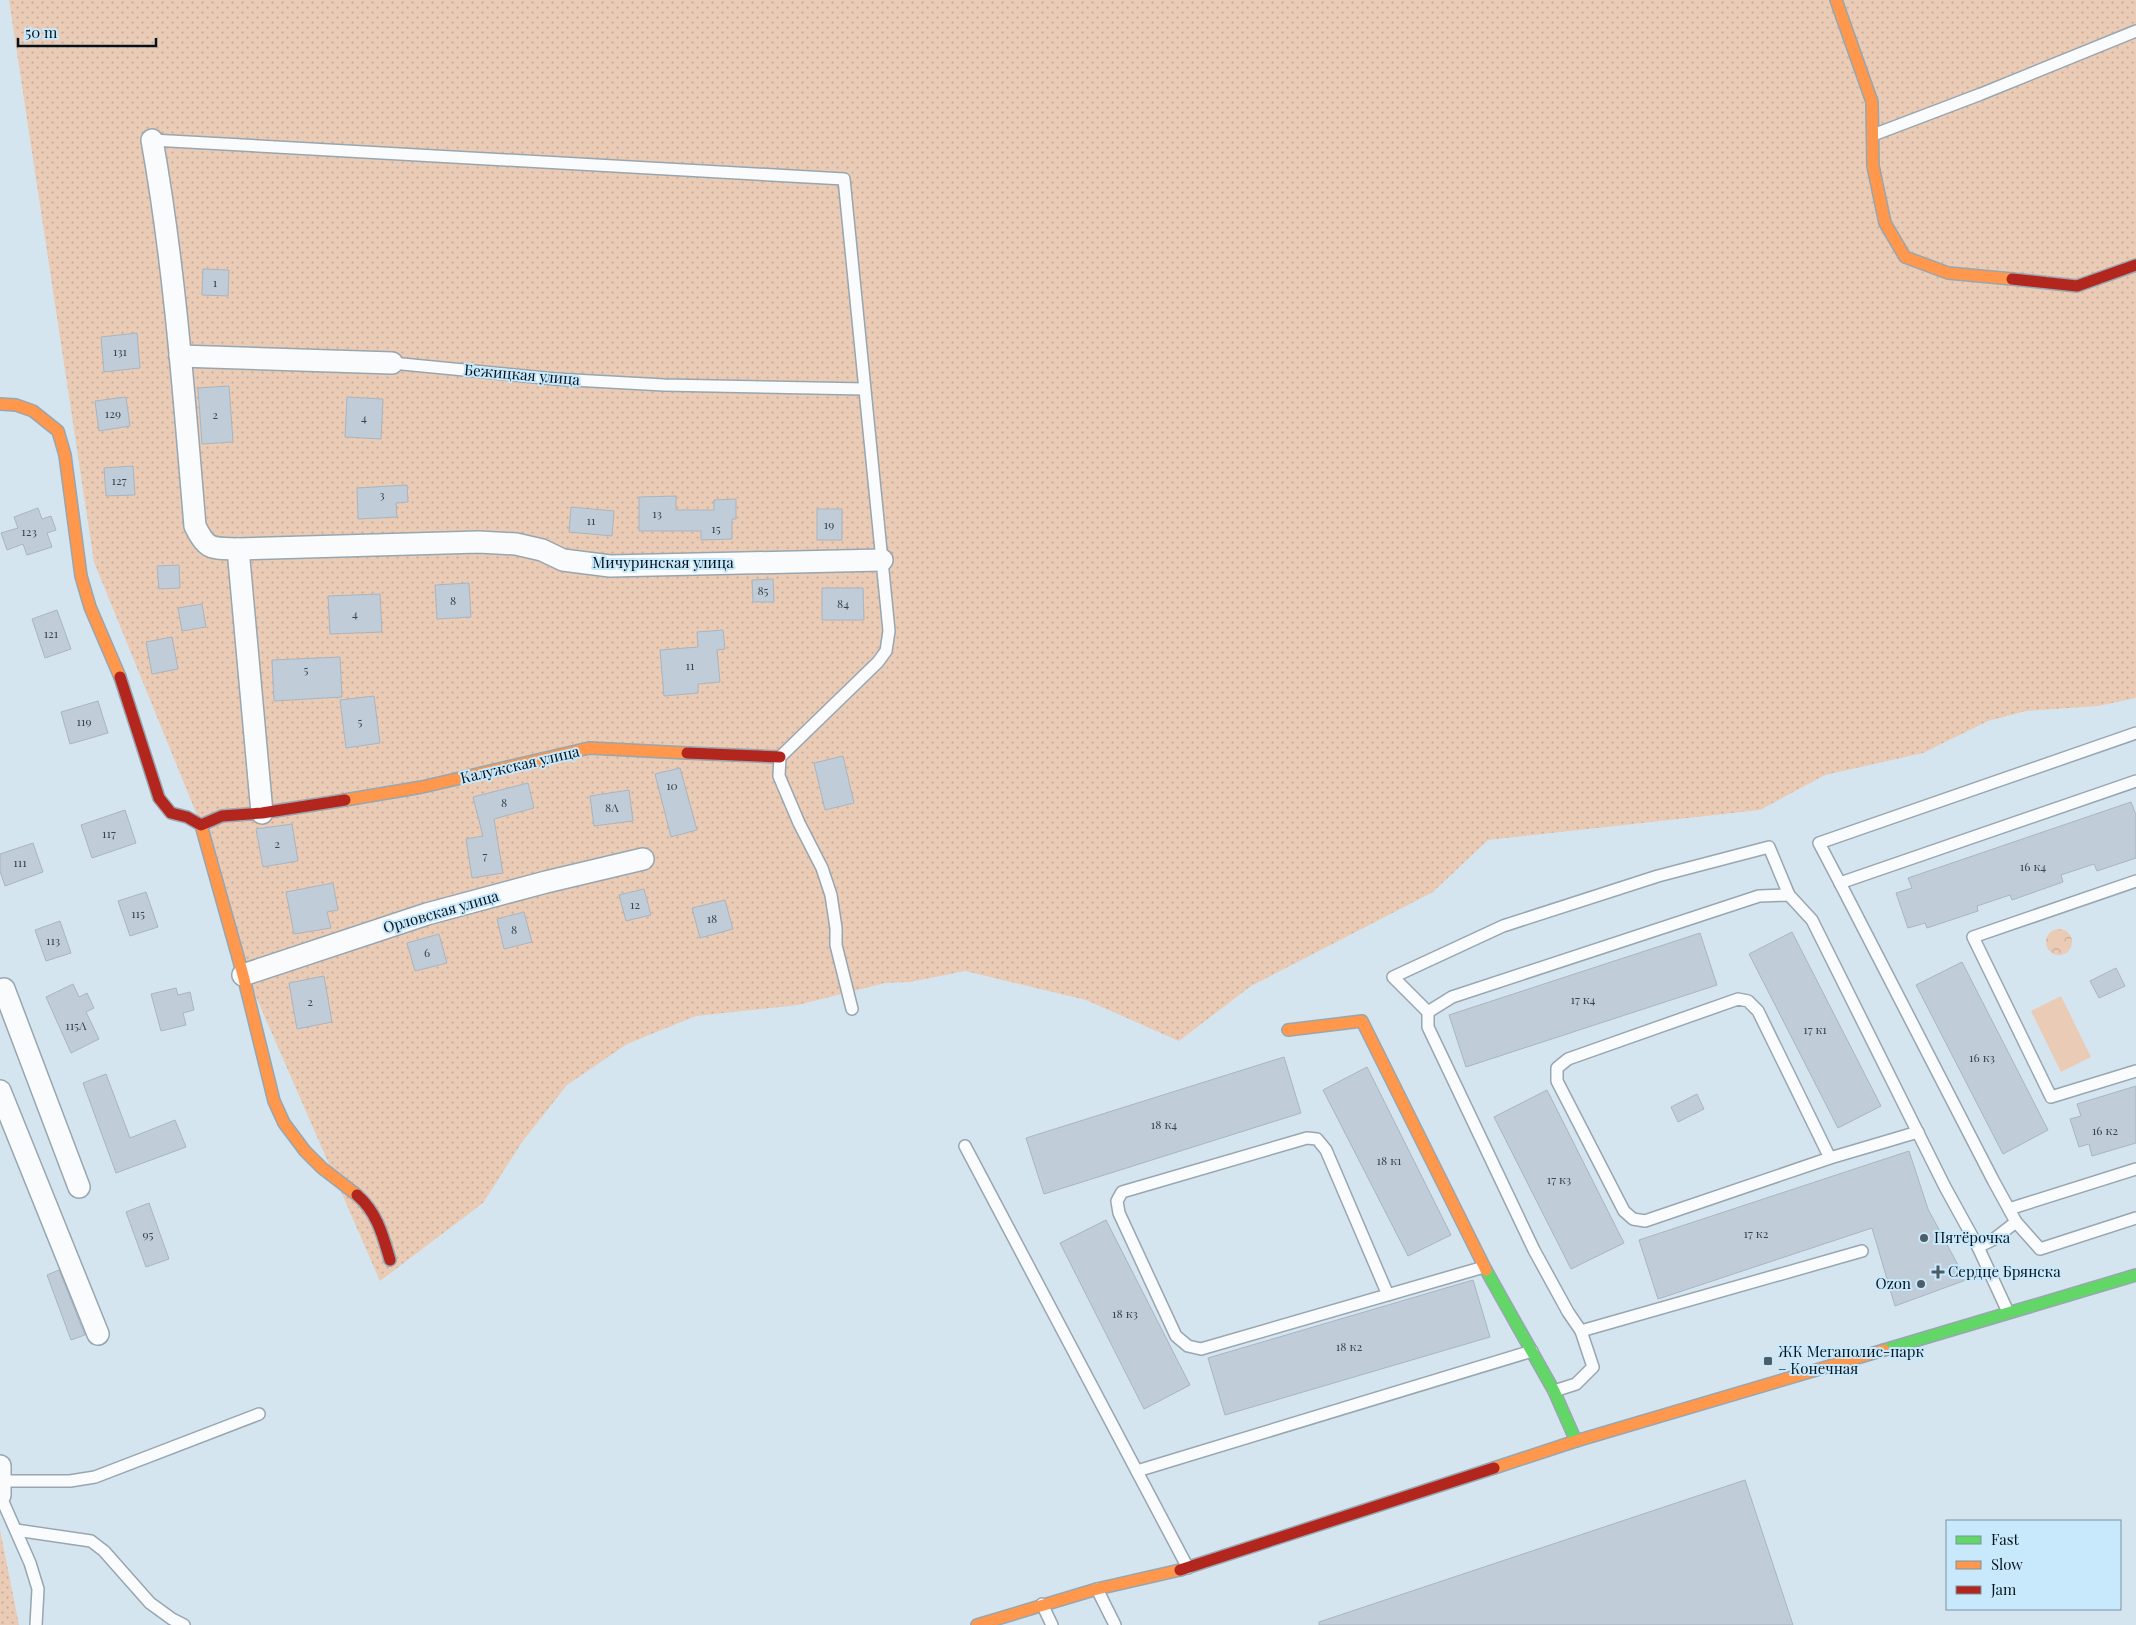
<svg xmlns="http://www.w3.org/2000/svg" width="2136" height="1625" font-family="'Playfair Display',serif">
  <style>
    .grass { fill: url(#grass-dots) }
    .park { fill: url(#park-crowns) }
    .pitch { fill: #eacbb5 }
    .building { fill: #c0cdd8; stroke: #a9b5c0 }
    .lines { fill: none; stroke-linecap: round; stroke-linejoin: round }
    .lane-casing { stroke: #98a6b0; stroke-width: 14 }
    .street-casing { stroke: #98a6b0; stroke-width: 24 }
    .fast-casing { stroke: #98a6b0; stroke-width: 14 }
    .slow-casing { stroke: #98a6b0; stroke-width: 14 }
    .jam-casing { stroke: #98a6b0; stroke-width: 14 }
    .lane { stroke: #f9fbfd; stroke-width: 11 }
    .street { stroke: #f9fbfd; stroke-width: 21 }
    .fast { stroke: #63d668; stroke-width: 11 }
    .slow { stroke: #ff974d; stroke-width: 11 }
    .jam { stroke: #b3261e; stroke-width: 11 }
    .poi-dot { fill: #4d5d66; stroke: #c8e8fc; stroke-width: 2 }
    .labels { text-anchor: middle; stroke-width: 4; stroke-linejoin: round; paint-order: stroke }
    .number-label { font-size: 12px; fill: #37454e }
    .street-label { font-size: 15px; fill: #05141c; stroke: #c8e8fc }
    .poi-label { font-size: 15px; fill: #05141c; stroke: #c8e8fc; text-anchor: start }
  </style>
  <defs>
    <pattern id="grass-dots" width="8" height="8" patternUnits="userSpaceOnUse" patternTransform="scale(1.25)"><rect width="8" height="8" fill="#eacbb5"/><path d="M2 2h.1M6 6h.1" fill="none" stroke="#c7ad9b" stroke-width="1.8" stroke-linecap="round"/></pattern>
    <pattern id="park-crowns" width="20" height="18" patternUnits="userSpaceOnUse" patternTransform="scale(1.25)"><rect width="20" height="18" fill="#eacbb5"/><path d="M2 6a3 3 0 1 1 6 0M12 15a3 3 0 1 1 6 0" fill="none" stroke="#c7ad9b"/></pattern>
  </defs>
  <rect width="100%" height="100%" fill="#d4e5f0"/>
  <g class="grass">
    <path d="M 9,0 L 2136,0 L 2136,698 L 2098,706 L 2026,711 L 1988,721 L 1923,753 L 1825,775 L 1760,810 L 1488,840 L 1433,892 L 1251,986 L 1179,1041 L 1086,1000 L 965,971 L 910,982 L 885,983 L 798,1005 L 696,1016 L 627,1044 L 567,1085 L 522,1142 L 483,1203 L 380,1281 L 246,974 L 201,825 L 94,562 Z"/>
    <path d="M 0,1530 L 19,1625 L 0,1625 Z"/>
  </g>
  <circle class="park" cx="2059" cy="942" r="13"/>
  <path class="pitch" d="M 2061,996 L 2091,1057 L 2061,1072 L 2031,1011 Z"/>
  <g class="building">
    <path d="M 203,269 L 229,270 L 228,296 L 202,295 Z"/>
    <path d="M 137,333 L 140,368 L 104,372 L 101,337 Z"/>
    <path d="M 229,386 L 233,442 L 202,444 L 198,388 Z"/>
    <path d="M 126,397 L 130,426 L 99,431 L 95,401 Z"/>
    <path d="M 347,397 L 383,399 L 381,439 L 345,437 Z"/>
    <path d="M 133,466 L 135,495 L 106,496 L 104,468 Z"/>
    <path d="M 407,485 L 408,502 L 396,503 L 397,517 L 358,519 L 357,488 Z"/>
    <path d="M 676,496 L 676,510 L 714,510 L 714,500 L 736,499 L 736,519 L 732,519 L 732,539 L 701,540 L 701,531 L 639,531 L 639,497 Z"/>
    <path d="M 571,507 L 614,511 L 612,536 L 569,532 Z"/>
    <path d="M 38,508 L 42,519 L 51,516 L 56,530 L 47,533 L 52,547 L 27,555 L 23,544 L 7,550 L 1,533 L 18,528 L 14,517 Z"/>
    <rect x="817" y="509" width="25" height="31"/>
    <path d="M 179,565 L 180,588 L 159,589 L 157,566 Z"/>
    <path d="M 773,579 L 774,602 L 753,602 L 752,580 Z"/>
    <path d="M 469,583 L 471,617 L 437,619 L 435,585 Z"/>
    <path d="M 822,588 L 863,588 L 864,620 L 822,620 Z"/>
    <path d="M 380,594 L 382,632 L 330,634 L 328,596 Z"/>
    <path d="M 202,604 L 206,627 L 182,631 L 178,608 Z"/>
    <path d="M 57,610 L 71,649 L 45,658 L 32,619 Z"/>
    <path d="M 723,630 L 725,649 L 717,650 L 720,682 L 698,684 L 698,693 L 664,696 L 660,650 L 698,647 L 697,632 Z"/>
    <path d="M 172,637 L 178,669 L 152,674 L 146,642 Z"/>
    <path d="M 340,657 L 342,697 L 274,701 L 272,660 Z"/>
    <path d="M 374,696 L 380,743 L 346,748 L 340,700 Z"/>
    <path d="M 98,701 L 108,733 L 70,744 L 61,712 Z"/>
    <path d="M 843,756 L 854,803 L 825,810 L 814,763 Z"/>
    <path d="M 680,768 L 697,830 L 671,837 L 655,774 Z"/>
    <path d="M 528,783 L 534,808 L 494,819 L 503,873 L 472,878 L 466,839 L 483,836 L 473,797 Z"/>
    <path d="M 629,790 L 633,821 L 594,826 L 590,796 Z"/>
    <path d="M 2131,802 L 2136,815 L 2136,858 L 2097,871 L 2094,864 L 2061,875 L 2063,882 L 2012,900 L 2010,895 L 1977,906 L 1978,911 L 1927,928 L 1925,923 L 1908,928 L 1896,893 L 1912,888 L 1908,878 Z"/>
    <path d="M 125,810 L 136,843 L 92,858 L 81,825 Z"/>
    <path d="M 292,824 L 298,861 L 263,867 L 256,829 Z"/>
    <path d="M 33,843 L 43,872 L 5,886 L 0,871 L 0,854 Z"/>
    <path d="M 333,883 L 338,910 L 327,912 L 331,928 L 294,934 L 286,892 Z"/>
    <path d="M 644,889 L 651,915 L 626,921 L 619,895 Z"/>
    <path d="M 146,892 L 158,927 L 130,936 L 118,901 Z"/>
    <path d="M 725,900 L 733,929 L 700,938 L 692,908 Z"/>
    <path d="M 524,912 L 532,942 L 504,949 L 497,919 Z"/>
    <path d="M 60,921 L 71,953 L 46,961 L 35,930 Z"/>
    <path d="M 1792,932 L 1881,1106 L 1838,1128 L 1749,954 Z"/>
    <path d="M 1700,933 L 1717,985 L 1466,1067 L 1449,1015 Z"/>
    <path d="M 439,934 L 447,963 L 415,971 L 407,943 Z"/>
    <path d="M 1962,962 L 2048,1130 L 2003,1154 L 1916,985 Z"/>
    <path d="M 2116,968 L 2125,986 L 2099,998 L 2090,981 Z"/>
    <path d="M 324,976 L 332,1022 L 297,1029 L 289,983 Z"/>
    <path d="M 73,984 L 79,997 L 87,993 L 94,1008 L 86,1012 L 99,1039 L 71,1053 L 46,997 Z"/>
    <path d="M 176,988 L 178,995 L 190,992 L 194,1010 L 183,1013 L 186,1025 L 161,1031 L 151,994 Z"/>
    <path d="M 1284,1057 L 1301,1113 L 1044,1194 L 1026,1138 Z"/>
    <path d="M 1367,1067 L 1451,1235 L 1408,1256 L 1323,1090 Z"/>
    <path d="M 106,1074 L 130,1138 L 175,1120 L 186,1147 L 116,1173 L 83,1083 Z"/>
    <path d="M 2136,1086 L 2136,1143 L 2092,1156 L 2089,1144 L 2079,1147 L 2070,1119 L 2081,1116 L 2077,1104 Z"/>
    <path d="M 1547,1090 L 1624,1243 L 1571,1269 L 1494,1117 Z"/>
    <path d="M 1697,1094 L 1704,1109 L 1678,1122 L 1671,1107 Z"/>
    <path d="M 1909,1151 L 1928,1209 L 1966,1280 L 1895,1306 L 1872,1228 L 1658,1299 L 1639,1240 Z"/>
    <path d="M 149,1203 L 169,1259 L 146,1267 L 126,1212 Z"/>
    <path d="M 1106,1220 L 1190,1385 L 1144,1409 L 1060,1243 Z"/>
    <path d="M 59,1270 L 85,1335 L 71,1340 L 47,1275 Z"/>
    <path d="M 1473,1280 L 1490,1337 L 1225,1415 L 1208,1358 Z"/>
    <path d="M 1745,1480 L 1793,1625 L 1319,1625 L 1319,1622 Z"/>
  </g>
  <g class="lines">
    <g class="lane-casing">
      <g id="lane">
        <path d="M 1873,135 L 1981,94 L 2136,31"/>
        <path d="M 152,140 L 844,179 L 889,631 L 886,651 L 878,662 L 780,757 L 779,776 L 799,823 L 822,868 L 831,895 L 836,928 L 836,945 L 852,1009"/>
        <path d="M 392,363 L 555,379 L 664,385 L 864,389"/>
        <path d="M 2136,781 L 1840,883 L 1993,1180 L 2016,1222 L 2040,1249 L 2136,1218"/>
        <path d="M 2136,881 L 1973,937 L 2051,1097 L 2136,1071"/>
        <path d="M 1840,883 L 1819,843 L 2136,733"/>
        <path d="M 1428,1012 L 1452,997 L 1759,896 L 1789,895 L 1812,920 L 1945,1187 L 1978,1247 L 2008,1312"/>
        <path d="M 965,1146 L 1188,1568"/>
        <path d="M 1830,1158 L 1758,1011 L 1748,1001 L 1738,999 L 1568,1059 L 1557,1068 L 1557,1081 L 1624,1211 L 1633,1219 L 1645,1221 L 1830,1158 L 1918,1132"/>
        <path d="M 2009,1209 L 2136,1169"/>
        <path d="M 1978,1247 L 1994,1239 L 2016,1222"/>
        <path d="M 1388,1295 L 1326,1150 L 1317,1139 L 1307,1138 L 1122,1192 L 1117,1201 L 1119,1213 L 1176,1336 L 1188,1346 L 1201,1349 L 1484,1267"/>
        <path d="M 1581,1331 L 1568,1312 L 1534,1250 L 1428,1027 L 1428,1012 L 1393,977 L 1503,926 L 1658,876 L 1769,847 L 1789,895"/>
        <path d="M 1554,1391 L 1576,1384 L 1593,1367 L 1581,1331 L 1862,1251"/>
        <path d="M 1137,1471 L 1532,1351"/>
        <path d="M 1,1481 L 70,1481 L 95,1477 L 259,1414"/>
        <path d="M 0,1495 L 30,1563 L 38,1589 L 36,1625"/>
        <path d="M 16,1530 L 91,1541 L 104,1551 L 150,1603 L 172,1619 L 184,1625"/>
        <path d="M 1097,1589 L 1115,1625"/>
        <path d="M 1042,1604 L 1052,1625"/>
      </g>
    </g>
    <g class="street-casing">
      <g id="street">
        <path d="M 152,140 C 175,268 184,397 195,526 C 207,551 212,548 238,549 L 262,813"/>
        <path d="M 180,356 L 392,363"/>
        <path d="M 238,549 L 479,542 L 516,544 L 542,550 L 563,560 L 610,566 L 882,560"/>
        <path d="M 243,975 L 427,914 L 546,882 L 643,859"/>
        <path d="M 4,989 L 79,1187"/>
        <path d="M 0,1091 L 98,1334"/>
        <path d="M 0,1466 L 0,1495"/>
      </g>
    </g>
    <g class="fast-casing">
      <g id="fast">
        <path d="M 1486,1270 L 1554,1391 L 1576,1441"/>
        <path d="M 1884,1350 L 2136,1275"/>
      </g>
    </g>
    <g class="slow-casing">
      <g id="slow">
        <path d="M 1836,0 L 1872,102 L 1873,166 L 1885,223 L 1905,257 L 1948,273 L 2012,279"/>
        <path d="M 0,404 L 16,405 L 33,411 L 58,431 L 65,455 L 81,576 L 90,607 L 120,677"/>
        <path d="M 345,800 L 422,787 L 589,748 L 687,753"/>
        <path d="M 201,825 L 243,975 L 274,1101 L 284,1123 L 305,1151 L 322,1168 L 357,1195"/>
        <path d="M 1288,1030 L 1362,1021 L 1486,1270"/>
        <path d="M 1494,1468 L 1576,1441 L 1884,1350"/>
        <path d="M 977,1625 L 1097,1589 L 1180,1570"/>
      </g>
    </g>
    <g class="jam-casing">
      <g id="jam">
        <path d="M 2012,279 L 2077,286 L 2136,265"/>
        <path d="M 120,677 L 159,798 L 171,813 L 187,817 L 201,825 L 222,816 L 262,813 L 345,800"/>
        <path d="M 687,753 L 780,757"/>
        <path d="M 357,1195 C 377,1212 383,1236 390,1260"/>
        <path d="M 1180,1570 L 1494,1468"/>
      </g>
    </g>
    <use href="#lane" class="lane"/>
    <use href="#street" class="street"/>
    <use href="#fast" class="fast"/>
    <use href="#slow" class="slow"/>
    <use href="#jam" class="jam"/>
  </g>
  <g class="poi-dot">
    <circle cx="1924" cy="1238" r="5"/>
    <path d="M1935.5 1264.5h5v5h5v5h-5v5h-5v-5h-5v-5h5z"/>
    <circle cx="1921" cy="1284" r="5"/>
    <rect x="1763" y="1356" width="10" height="10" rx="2.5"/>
  </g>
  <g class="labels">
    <g class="number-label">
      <text x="215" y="287">1</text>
      <text x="120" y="356">131</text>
      <text x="113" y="418">129</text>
      <text x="215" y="419">2</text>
      <text x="364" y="422">4</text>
      <text x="119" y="485">127</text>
      <text x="382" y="499">3</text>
      <text x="657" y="518">13</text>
      <text x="591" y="525">11</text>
      <text x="829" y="529">19</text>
      <text x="716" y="533">15</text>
      <text x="29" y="536">123</text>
      <text x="763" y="595">85</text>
      <text x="453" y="605">8</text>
      <text x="843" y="608">84</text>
      <text x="355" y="618">4</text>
      <text x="51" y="638">121</text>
      <text x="690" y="670">11</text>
      <text x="306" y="674">5</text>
      <text x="84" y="726">119</text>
      <text x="360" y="726">5</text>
      <text x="672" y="790">10</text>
      <text x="504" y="807">8</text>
      <text x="612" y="812">8А</text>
      <text x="109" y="838">117</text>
      <text x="277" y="848">2</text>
      <text x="485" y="860">7</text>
      <text x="20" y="867">111</text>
      <text x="2033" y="871">16 к4</text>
      <text x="635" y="909">12</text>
      <text x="138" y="918">115</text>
      <text x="712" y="923">18</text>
      <text x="514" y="934">8</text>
      <text x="53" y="945">113</text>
      <text x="427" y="957">6</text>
      <text x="1583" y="1004">17 к4</text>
      <text x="310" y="1006">2</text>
      <text x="76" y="1030">115А</text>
      <text x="1815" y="1034">17 к1</text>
      <text x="1982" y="1062">16 к3</text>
      <text x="1164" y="1129">18 к4</text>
      <text x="2105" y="1135">16 к2</text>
      <text x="1389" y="1165">18 к1</text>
      <text x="1559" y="1184">17 к3</text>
      <text x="1756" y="1238">17 к2</text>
      <text x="148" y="1239">95</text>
      <text x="1125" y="1318">18 к3</text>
      <text x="1349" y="1351">18 к2</text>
    </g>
    <g class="street-label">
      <text transform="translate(522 375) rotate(5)" y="5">Бежицкая улица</text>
      <text x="663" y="568">Мичуринская улица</text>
      <text transform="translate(520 765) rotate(-13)" y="5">Калужская улица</text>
      <text transform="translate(441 912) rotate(-16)" y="5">Орловская улица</text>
    </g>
    <g class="poi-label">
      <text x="1934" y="1243">Пятёрочка</text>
      <text x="1948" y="1277">Сердце Брянска</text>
      <text x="1911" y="1289" text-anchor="end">Ozon</text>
      <text x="1778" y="1357">ЖК Мегаполис-парк<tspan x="1778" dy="17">– Конечная</tspan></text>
    </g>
  </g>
  <rect x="1946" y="1520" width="175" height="90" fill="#c8e8fc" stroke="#7a93a2"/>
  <rect x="1956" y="1536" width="25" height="8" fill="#63d668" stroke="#7a93a2"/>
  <text x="1991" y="1545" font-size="15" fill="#05141c">Fast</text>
  <rect x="1956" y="1561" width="25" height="8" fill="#ff974d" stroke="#7a93a2"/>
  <text x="1991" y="1570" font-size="15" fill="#05141c">Slow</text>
  <rect x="1956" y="1586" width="25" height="8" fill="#b3261e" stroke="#7a93a2"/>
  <text x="1991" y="1595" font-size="15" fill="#05141c">Jam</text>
  <path d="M18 38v8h138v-8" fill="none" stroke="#05141c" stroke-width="2.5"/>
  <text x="25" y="38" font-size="15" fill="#05141c" stroke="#c8e8fc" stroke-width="4" paint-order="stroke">50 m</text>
</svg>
